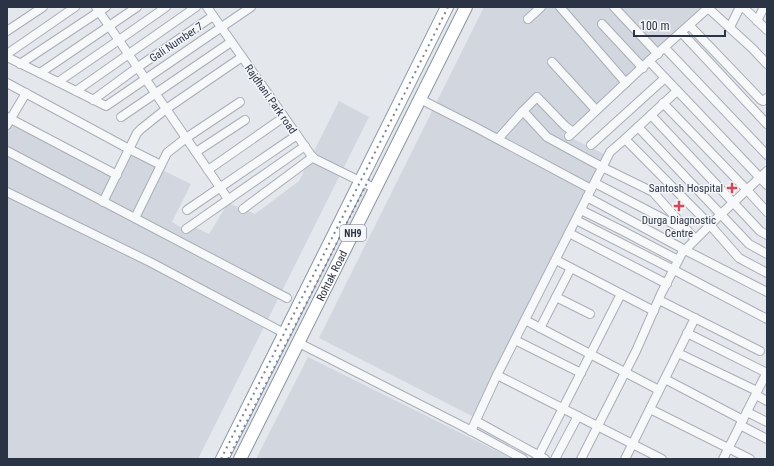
<svg xmlns="http://www.w3.org/2000/svg" width="774" height="466" font-family="'Roboto Condensed',sans-serif">
  <style>
    .built { fill: #d2d6de }
    .lines { fill: none; stroke-linecap: round; stroke-linejoin: round }
    .minor-casing { stroke: #a9aeb7; stroke-width: 10 }
    .highway-casing { stroke: #8b94a3; stroke-width: 14 }
    .minor { stroke: #f7f8fa; stroke-width: 8 }
    .highway { stroke: #fff; stroke-width: 12 }
    .rail { stroke: #7d8696; stroke-width: 2; stroke-dasharray: 2 4; stroke-linecap: butt }
    .poi-dot { fill: #d1495b; stroke: #f4f6f9; stroke-width: 1.5 }
    .labels { text-anchor: middle; stroke-width: 3; stroke-linejoin: round; paint-order: stroke }
    .shield { fill: #f4f6f9; stroke: #676e7b; stroke-width: 1 }
    .shield-label { font-size: 10px; font-weight: bold; fill: #2b3445 }
    .street-label { font-size: 11px; fill: #2b3445; stroke: #f4f6f9 }
    .poi-label { font-size: 11px; fill: #2b3445; stroke: #f4f6f9; text-anchor: end }
  </style>
  <rect width="100%" height="100%" fill="#e4e7ec"/>
  <g class="built">
    <path d="M 484,7 L 701,7 L 703,9 L 563,134 L 604,154 L 476,418 L 319,338 Z"/>
    <path d="M 339,101 L 369,117 L 198,459 L 7,459 L 7,120 L 117,180 L 131,155 L 191,184 L 172,222 L 187,231 L 194,227 L 209,234 L 228,203 L 255,214 L 299,181 Z"/>
    <path d="M 308,357 L 513,459 L 256,459 Z"/>
  </g>
  <g class="lines">
    <g class="minor-casing">
      <g id="minor">
        <path d="M 96,7 L 228,199"/>
        <path d="M 207,7 L 313,158 L 376,189"/>
        <path d="M 560,7 L 626,83"/>
        <path d="M 614,7 L 658,54"/>
        <path d="M 707,7 L 753,49 L 767,64"/>
        <path d="M 743,7 L 767,30"/>
        <path d="M 528,19 L 541,7"/>
        <path d="M 757,21 L 764,7"/>
        <path d="M 602,24 L 643,68"/>
        <path d="M 690,26 L 761,100 L 763,101 L 767,98"/>
        <path d="M 730,27 L 740,7"/>
        <path d="M 7,31 L 43,7"/>
        <path d="M 682,33 L 767,124"/>
        <path d="M 665,48 L 767,155"/>
        <path d="M 7,54 L 75,7"/>
        <path d="M 7,57 L 58,82 L 106,106 L 251,7"/>
        <path d="M 649,61 L 767,185"/>
        <path d="M 552,62 L 596,110"/>
        <path d="M 20,64 L 106,7"/>
        <path d="M 40,73 L 137,7"/>
        <path d="M 58,82 L 119,40 L 166,7"/>
        <path d="M 7,83 L 129,149 L 161,165"/>
        <path d="M 76,91 L 196,7"/>
        <path d="M 420,99 L 475,127 L 591,189"/>
        <path d="M 93,100 L 138,67 L 213,16"/>
        <path d="M 663,103 L 747,190 L 767,212"/>
        <path d="M 523,111 L 547,137 L 602,167 L 653,192 L 695,239"/>
        <path d="M 651,115 L 760,231 L 767,235"/>
        <path d="M 7,117 L 117,175"/>
        <path d="M 121,117 L 231,42"/>
        <path d="M 7,125 L 26,93"/>
        <path d="M 638,127 L 749,244 L 767,254"/>
        <path d="M 569,136 L 649,61 L 708,8"/>
        <path d="M 498,139 L 523,111 L 537,97 L 565,126 L 573,132"/>
        <path d="M 625,139 L 710,225 L 739,258 L 767,273"/>
        <path d="M 591,145 L 665,78"/>
        <path d="M 7,151 C 100,200 194,249 287,298"/>
        <path d="M 196,152 L 245,120"/>
        <path d="M 208,170 L 284,117"/>
        <path d="M 595,183 L 683,229"/>
        <path d="M 7,192 L 150,262 L 284,333"/>
        <path d="M 587,197 L 685,250 L 767,292"/>
        <path d="M 103,202 L 137,133 L 141,129 L 166,109 L 242,57"/>
        <path d="M 243,209 L 313,157"/>
        <path d="M 187,210 L 297,135"/>
        <path d="M 581,210 L 623,231 L 678,260"/>
        <path d="M 135,218 L 167,153 L 186,138 L 240,102"/>
        <path d="M 576,220 L 674,270 L 767,319"/>
        <path d="M 186,229 L 305,146"/>
        <path d="M 569,233 L 667,284"/>
        <path d="M 556,260 L 654,311"/>
        <path d="M 556,297 L 590,314"/>
        <path d="M 659,300 L 760,351"/>
        <path d="M 525,320 L 659,390"/>
        <path d="M 540,328 L 571,268"/>
        <path d="M 687,333 L 767,373"/>
        <path d="M 515,340 L 581,373"/>
        <path d="M 299,343 L 466,428 L 523,459"/>
        <path d="M 678,353 L 757,391"/>
        <path d="M 497,375 L 662,459"/>
        <path d="M 665,379 L 743,420"/>
        <path d="M 756,395 L 767,401"/>
        <path d="M 650,409 L 750,459"/>
        <path d="M 747,412 L 767,422"/>
        <path d="M 476,421 L 545,459"/>
        <path d="M 740,425 L 767,439"/>
        <path d="M 471,431 L 497,375 L 610,152 L 625,139 L 677,91"/>
        <path d="M 537,459 L 621,294"/>
        <path d="M 555,459 L 578,416"/>
        <path d="M 581,459 L 636,351 L 661,294 L 682,253 L 720,215 L 767,171"/>
        <path d="M 625,459 L 695,318"/>
        <path d="M 723,459 L 767,372"/>
      </g>
    </g>
    <g class="highway-casing">
      <g id="highway">
        <path d="M 222,459 L 447,7"/>
        <path id="s1" d="M 240,459 L 466,7"/>
      </g>
    </g>
    <use href="#minor" class="minor"/>
    <use href="#highway" class="highway"/>
    <g class="rail">
      <path d="M 221,459 L 448,7"/>
      <path d="M 228,459 L 369,179"/>
    </g>
  </g>
  <g class="poi-dot">
    <path d="M730 182h4v4h4v4h-4v4h-4v-4h-4v-4h4z"/>
    <path d="M677 200h4v4h4v4h-4v4h-4v-4h-4v-4h4z"/>
  </g>
  <g class="labels">
    <rect class="shield" x="340" y="225" width="26" height="16" rx="3"/>
    <g class="shield-label">
      <text x="353" y="237">NH9</text>
    </g>
    <g class="street-label">
      <text transform="translate(176 42) rotate(-34)" y="4">Gali Number 7</text>
      <text transform="translate(271 99) rotate(55)" y="4">Rajdhani Park road</text>
      <text dy="4" stroke="none"><textPath href="#s1" startOffset="205">Rohtak Road</textPath></text>
    </g>
    <g class="poi-label">
      <text x="723" y="192">Santosh Hospital</text>
      <text x="679" y="224" text-anchor="middle">Durga Diagnostic<tspan x="679" dy="13">Centre</tspan></text>
    </g>
  </g>
  <rect width="774" height="466" fill="none" stroke="#2b3445" stroke-width="16"/>
  <path d="M634 30v6h91v-6" fill="none" stroke="#2b3445" stroke-width="2"/>
  <text x="640" y="30" font-size="12" fill="#2b3445" stroke="#f4f6f9" stroke-width="3" paint-order="stroke">100 m</text>
</svg>
